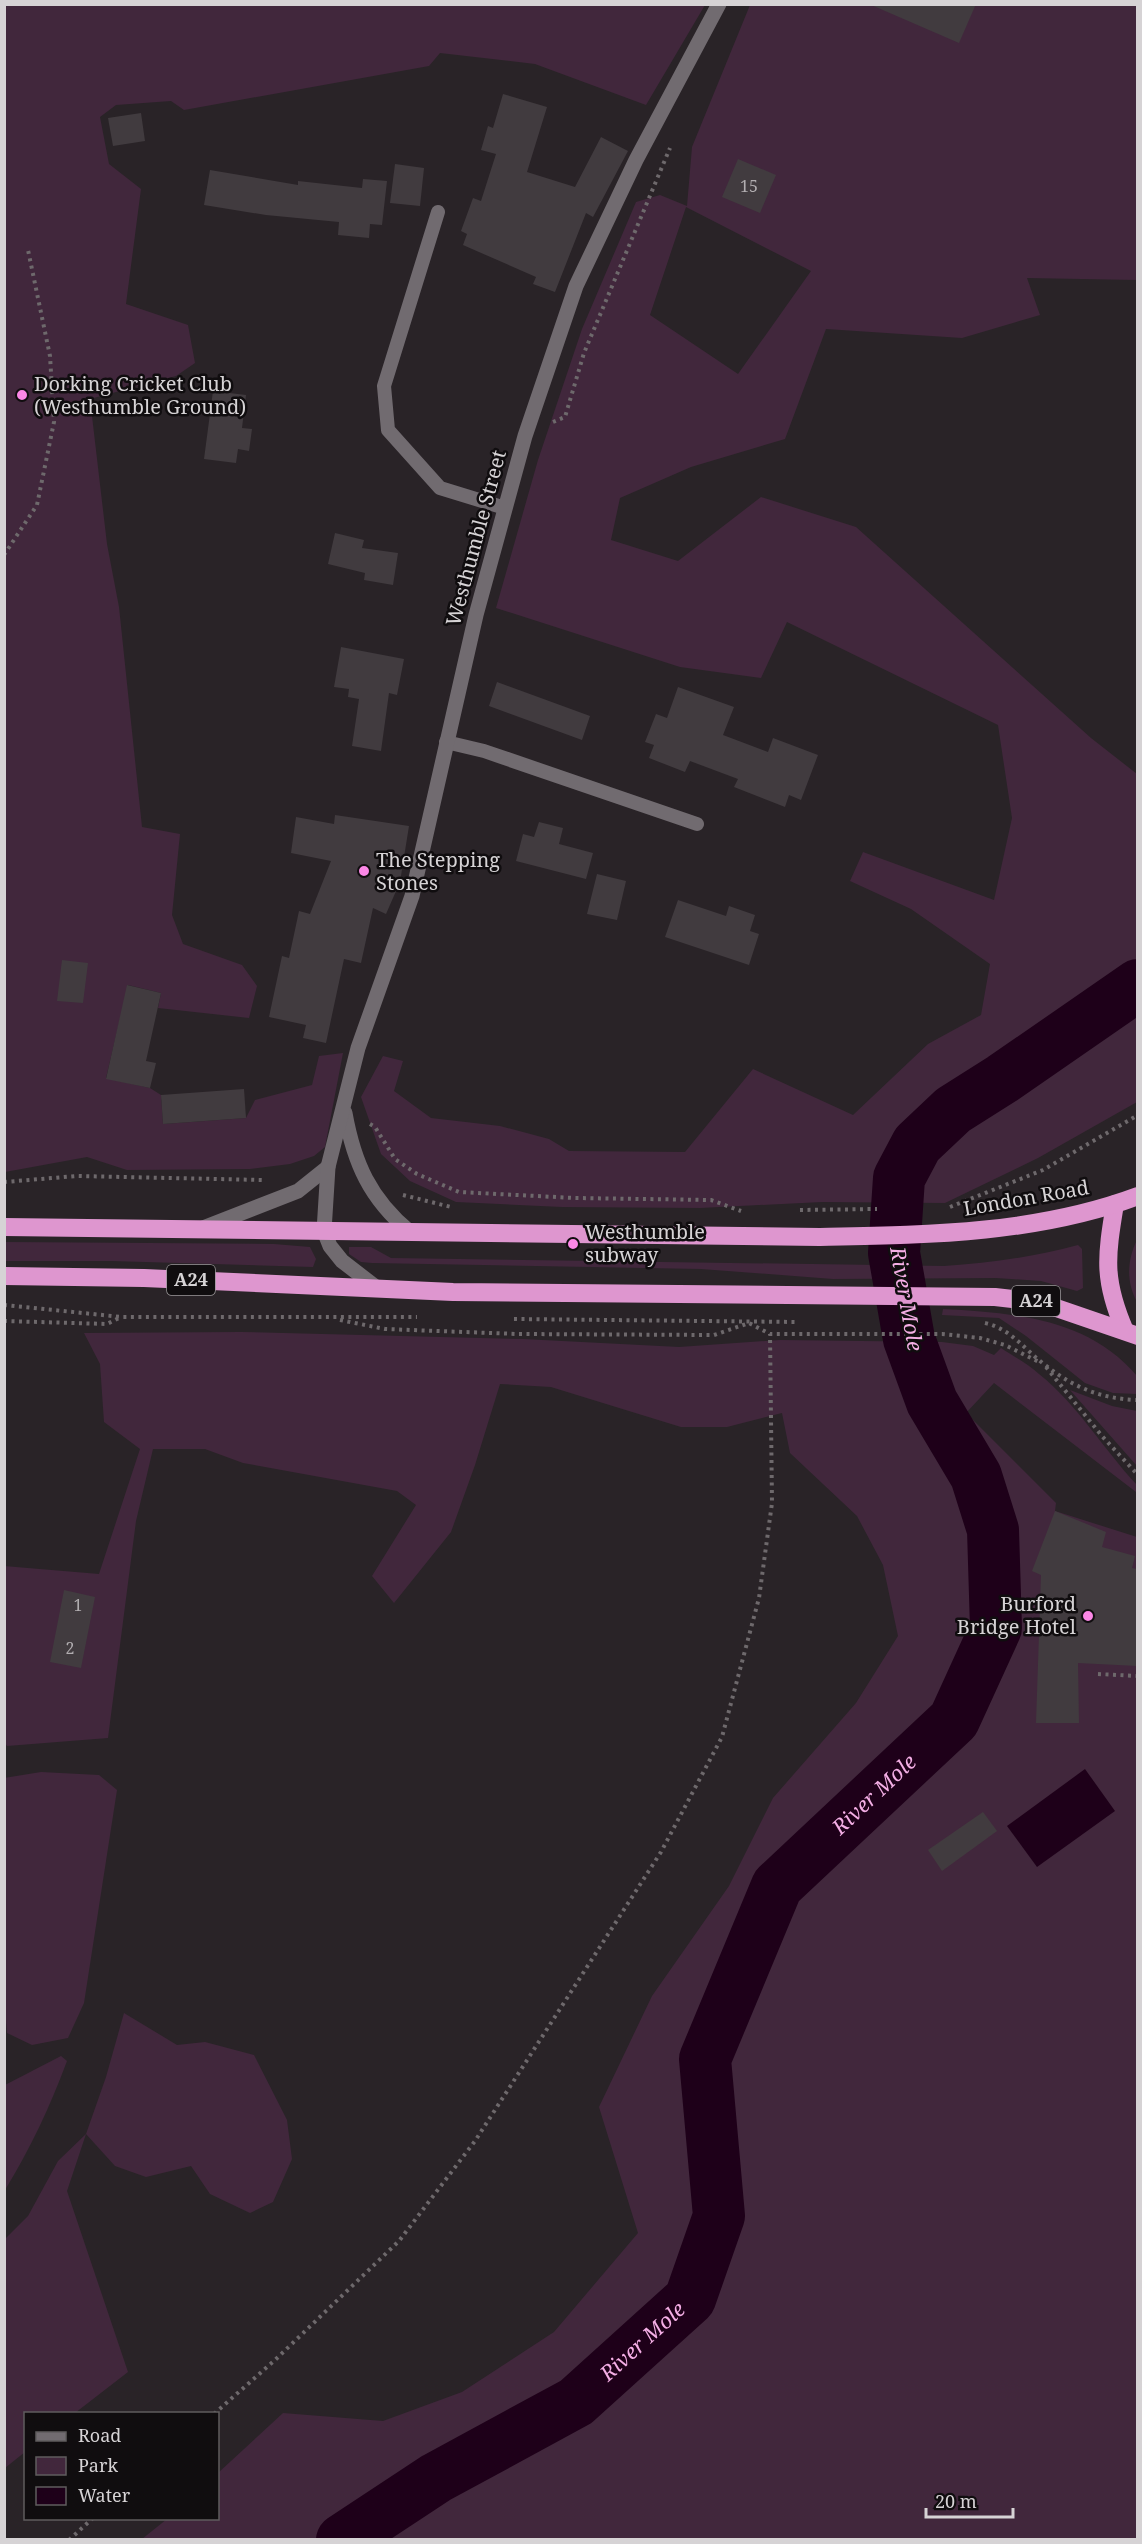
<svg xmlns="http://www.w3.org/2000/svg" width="1142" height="2544" font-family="'Noto Serif',serif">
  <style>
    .green { fill: #41273c; fill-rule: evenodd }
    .water { fill: #1e0019 }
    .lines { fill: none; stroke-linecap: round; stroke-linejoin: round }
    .river { stroke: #1e0019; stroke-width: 52 }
    .building { fill: #413b3f }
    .path { stroke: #6e696c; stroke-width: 4; stroke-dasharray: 3 4.5; stroke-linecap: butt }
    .lane { stroke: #716b70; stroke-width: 14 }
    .street { stroke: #716b70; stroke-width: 15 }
    .highway { stroke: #de96cf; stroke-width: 18 }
    .poi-dot { fill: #fb87e6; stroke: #100d0f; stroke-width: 2 }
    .labels { text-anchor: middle; stroke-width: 5; stroke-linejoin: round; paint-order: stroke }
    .number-label { font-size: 16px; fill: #b1adb0 }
    .shield { fill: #100d0f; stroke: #9b989a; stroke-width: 1.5 }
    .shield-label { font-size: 18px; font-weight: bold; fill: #d6d3d5 }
    .poi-label { font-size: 20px; fill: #d6d3d5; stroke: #100d0f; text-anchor: start }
    .street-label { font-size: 20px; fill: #d6d3d5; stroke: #100d0f }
    .water-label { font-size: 21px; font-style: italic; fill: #f4aee5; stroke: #100d0f }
  </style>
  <rect width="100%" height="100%" fill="#292327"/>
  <g class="green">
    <path d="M 4,5 L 705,5 L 646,105 L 535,64 L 440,53 L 429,66 L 184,110 L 171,101 L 116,105 L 100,117 L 109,164 L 141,189 L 126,304 L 188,325 L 195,363 L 176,376 L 90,399 L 107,544 L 119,607 L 142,827 L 180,834 L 172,915 L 183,944 L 242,965 L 257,986 L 249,1018 L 158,1008 L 161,993 L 128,985 L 106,1078 L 150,1088 L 161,1095 L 163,1124 L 246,1118 L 255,1100 L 312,1085 L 319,1056 L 343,1053 L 325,1147 L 314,1156 L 290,1164 L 250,1169 L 127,1170 L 87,1157 L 5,1172 Z"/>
    <path d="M 750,5 L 1137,5 L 1137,280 L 1027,278 L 1040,315 L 962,338 L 826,329 L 785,439 L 691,467 L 620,498 L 611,540 L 678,561 L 761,497 L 856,527 L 1091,738 L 1137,774 L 1137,1102 L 1038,1158 L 945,1203 L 822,1202 L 700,1208 L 562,1207 L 456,1202 L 410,1181 L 381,1154 L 361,1097 L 383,1056 L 403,1061 L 394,1091 L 431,1118 L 500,1126 L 549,1139 L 569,1151 L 685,1152 L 753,1069 L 853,1115 L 928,1044 L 981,1015 L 990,964 L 911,909 L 850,881 L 863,852 L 994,900 L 1012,818 L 998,725 L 787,622 L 761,678 L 680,667 L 496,608 L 538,460 L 582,329 L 636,202 L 660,195 L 687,206 L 692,147 ZM 686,207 L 811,271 L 738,374 L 650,315 Z"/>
    <path d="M 1137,1240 L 1138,1302 L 1137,1302 C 1126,1282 1127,1260 1137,1240 Z"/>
    <path d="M 5,1242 L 274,1244 L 310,1247 L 316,1259 L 313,1267 L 111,1261 L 5,1261 Z"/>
    <path d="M 1078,1245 L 1082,1249 L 1083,1288 L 1077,1291 L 1041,1281 L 996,1278 L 833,1279 L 701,1269 L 372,1263 L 361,1262 L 349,1254 L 349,1247 L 371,1247 L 391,1258 L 944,1266 C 990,1263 1033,1257 1078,1245 Z"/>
    <path d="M 943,1309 C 1014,1313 1088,1318 1137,1376 L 1137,1394 L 1113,1393 L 1085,1383 L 1026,1336 L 999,1318 L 942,1315 Z"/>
    <path d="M 241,1332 L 523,1339 L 679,1347 L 780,1340 L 942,1342 L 973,1346 L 994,1355 L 1001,1348 C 1013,1356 1028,1364 1039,1374 C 1077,1404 1104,1450 1137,1485 L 1136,1492 L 994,1383 L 966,1413 L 1056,1503 L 1055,1511 L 1137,1537 L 1137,2539 L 142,2539 L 167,2519 L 218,2518 L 218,2473 L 283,2413 L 383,2421 L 462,2392 L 554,2332 L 638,2233 L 599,2107 L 652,1996 L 729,1886 L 773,1798 L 856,1703 L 898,1636 L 883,1565 L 857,1516 L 790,1453 L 782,1413 L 727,1427 L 681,1427 L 551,1387 L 500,1384 L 475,1465 L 451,1532 L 394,1603 L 372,1576 L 416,1505 L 397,1491 L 243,1463 L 205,1449 L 153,1449 L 136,1521 L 108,1738 L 7,1746 L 5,1743 L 4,1566 L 99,1574 L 140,1449 L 104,1422 L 100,1364 L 84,1333 Z"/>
    <path d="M 1070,1390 L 1112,1406 L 1137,1411 L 1137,1466 Z"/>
    <path d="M 41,1772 L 99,1775 L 117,1790 L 84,2003 L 68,2038 L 32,2045 L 7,2033 L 5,2008 L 4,1778 Z"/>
    <path d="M 124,2013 L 177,2045 L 205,2042 L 254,2055 L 287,2120 L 292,2159 L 273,2202 L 250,2213 L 210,2194 L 191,2166 L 146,2177 L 115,2166 L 86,2134 L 67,2191 L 128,2372 L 75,2413 L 26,2414 L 25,2452 L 5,2468 L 5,2239 L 28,2216 L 58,2161 L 86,2134 L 106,2077 Z"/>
    <path d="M 61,2056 L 67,2061 C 50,2107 30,2149 5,2190 L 5,2085 Z"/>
  </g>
  <path class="water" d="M 1085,1769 L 1115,1811 L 1037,1867 L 1007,1826 Z"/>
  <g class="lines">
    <path class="river" id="s1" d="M 342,2540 L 436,2478 L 576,2402 L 690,2299 L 719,2216 L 705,2059 L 777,1886 L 954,1720 L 996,1628 L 993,1530 L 976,1476 L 932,1402 L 909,1339 L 894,1253 L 899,1178 L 917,1144 L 953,1110 L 1002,1079 L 1138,985"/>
  </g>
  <g class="building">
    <path d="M 869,4 L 976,4 L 959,43 Z"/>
    <path d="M 503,94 L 547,107 L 527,172 L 575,187 L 601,137 L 628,151 L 593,217 L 586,213 L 555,292 L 533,284 L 536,277 L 463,245 L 467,234 L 461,231 L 473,198 L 481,201 L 496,154 L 481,150 L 488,126 L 493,128 Z"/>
    <path d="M 141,113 L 145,141 L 113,146 L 108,118 Z"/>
    <path d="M 738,159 L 776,175 L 760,213 L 722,197 Z"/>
    <path d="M 395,164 L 424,168 L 420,206 L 390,203 Z"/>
    <path d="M 210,170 L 298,185 L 298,181 L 362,188 L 363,179 L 387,181 L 382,225 L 370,224 L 369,238 L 338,235 L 339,222 L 266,215 L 204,205 Z"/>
    <path d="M 213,391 L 246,395 L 242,428 L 252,429 L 249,451 L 238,449 L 236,463 L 204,459 Z"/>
    <path d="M 335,533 L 364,540 L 362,548 L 398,553 L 393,585 L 364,580 L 365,573 L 328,564 Z"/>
    <path d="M 341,647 L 404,659 L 397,695 L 389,693 L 381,751 L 352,746 L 359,699 L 348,697 L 349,689 L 334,687 Z"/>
    <path d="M 497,682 L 590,716 L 582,740 L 489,706 Z"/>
    <path d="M 678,687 L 734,707 L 723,735 L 768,752 L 773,738 L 818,755 L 801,800 L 789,795 L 785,807 L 734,787 L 738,779 L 690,761 L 685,772 L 649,758 L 654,745 L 645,742 L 656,714 L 667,718 Z"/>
    <path d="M 335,815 L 409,826 L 400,882 L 386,914 L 373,908 L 361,963 L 344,959 L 326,1043 L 303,1038 L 306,1025 L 269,1017 L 282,956 L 289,958 L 299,911 L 310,914 L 331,861 L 291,853 L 296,817 L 334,824 Z"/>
    <path d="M 539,822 L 563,828 L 559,844 L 593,853 L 586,879 L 516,861 L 523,834 L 534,837 Z"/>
    <path d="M 597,874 L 626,881 L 617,920 L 587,914 Z"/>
    <path d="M 678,900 L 726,916 L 729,906 L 755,915 L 750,931 L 759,934 L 749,965 L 665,937 Z"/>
    <path d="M 62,960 L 88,963 L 83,1003 L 57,1001 Z"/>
    <path d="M 127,985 L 161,993 L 146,1061 L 156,1063 L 150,1088 L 106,1079 Z"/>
    <path d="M 244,1089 L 246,1118 L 163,1124 L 161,1095 Z"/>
    <path d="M 1055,1511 L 1106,1532 L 1102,1547 L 1135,1556 L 1132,1568 L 1137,1569 L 1137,1666 L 1078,1663 L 1079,1723 L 1036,1723 L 1041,1575 L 1032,1571 Z"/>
    <path d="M 64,1590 L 95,1597 L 81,1668 L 50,1662 Z"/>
    <path d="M 983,1812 L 997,1831 L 942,1871 L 928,1850 Z"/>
  </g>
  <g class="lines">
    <g class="path">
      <path d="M 553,422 L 565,417 L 584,353 L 670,148"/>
      <path d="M 4,555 L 37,505 L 54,422 L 50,356 L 28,250"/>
      <path d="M 370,1124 L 375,1127 L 395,1159 L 417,1174 L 459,1192 L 575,1198 L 711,1200 L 741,1211"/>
      <path d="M 4,1182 L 77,1176 L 263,1180"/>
      <path d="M 403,1195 L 451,1207"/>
      <path d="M 950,1207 L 1043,1170 L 1138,1115"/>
      <path d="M 800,1210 L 877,1209"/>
      <path d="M 4,1305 L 122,1317 L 417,1317"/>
      <path d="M 514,1319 L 798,1322"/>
      <path d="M 340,1320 L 385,1329 L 517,1334 L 714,1335 L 749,1323 L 770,1334 L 942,1334 L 980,1338 L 1005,1345 L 1041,1363"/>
      <path d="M 4,1321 L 107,1324 L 119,1318"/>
      <path d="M 985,1323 C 1011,1329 1024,1349 1045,1365 C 1073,1387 1101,1399 1138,1400"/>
      <path d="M 1046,1367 L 1102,1436 L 1138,1475"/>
      <path d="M 1098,1674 L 1138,1676"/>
      <path d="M 214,2414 L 275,2360 L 399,2241 L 475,2141 L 661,1852 L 722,1737 L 759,1598 L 772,1503 L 770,1334"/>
      <path d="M 69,2540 L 93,2518"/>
    </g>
    <g class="lane">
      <path d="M 438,212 L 384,386 L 388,430 L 440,488 L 505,508"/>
      <path d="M 446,742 L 484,751 L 697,824"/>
    </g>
    <g class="street">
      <path d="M 345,1113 C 354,1163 370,1199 410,1232"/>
      <path d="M 203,1228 L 298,1191 L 328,1167"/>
      <path d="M 377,1288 L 342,1261 L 330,1246 L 324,1231 L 328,1167 L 358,1048 L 412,896 L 476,615 L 525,436 L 576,286 L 636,160 L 719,4"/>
    </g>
    <g class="highway">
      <path d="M 1115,1204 C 1106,1258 1103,1280 1125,1331"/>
      <path d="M 4,1227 L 820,1237 C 927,1235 1036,1234 1138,1196"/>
      <path d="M 4,1276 L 144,1278 L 453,1292 L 995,1297 L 1039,1302 L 1138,1336"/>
    </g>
  </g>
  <g class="poi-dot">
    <circle cx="22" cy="395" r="6"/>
    <circle cx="364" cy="871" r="6"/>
    <circle cx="573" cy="1244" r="6"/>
    <circle cx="1088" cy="1616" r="6"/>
  </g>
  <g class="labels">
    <g class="number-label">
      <text x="749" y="192">15</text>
      <text x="78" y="1611">1</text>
      <text x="70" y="1654">2</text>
    </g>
    <g class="shield">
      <rect x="167" y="1265" width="48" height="30" rx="4.5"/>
      <rect x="1012" y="1286" width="48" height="30" rx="4.5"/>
    </g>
    <g class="shield-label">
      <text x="191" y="1286">A24</text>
      <text x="1036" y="1307">A24</text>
    </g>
    <g class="poi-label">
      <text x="34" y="391">Dorking Cricket Club<tspan x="34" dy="23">(Westhumble Ground)</tspan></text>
      <text x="376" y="867">The Stepping<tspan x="376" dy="23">Stones</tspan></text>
      <text x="585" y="1239">Westhumble<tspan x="585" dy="23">subway</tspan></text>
      <text x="1076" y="1611" text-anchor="end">Burford<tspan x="1076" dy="23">Bridge Hotel</tspan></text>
    </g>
    <g class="street-label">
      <text transform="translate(476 538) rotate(-75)" y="7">Westhumble Street</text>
      <text transform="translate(1026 1198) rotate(-10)" y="7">London Road</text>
    </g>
    <g class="water-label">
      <text transform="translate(906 1299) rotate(80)" y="7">River Mole</text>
      <text dy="7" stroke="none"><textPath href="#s1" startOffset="992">River Mole</textPath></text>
      <text dy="7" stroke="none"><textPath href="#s1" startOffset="362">River Mole</textPath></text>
    </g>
  </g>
  <rect width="1142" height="2544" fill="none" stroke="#d6d3d5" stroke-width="12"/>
  <rect x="24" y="2412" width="195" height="108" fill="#100d0f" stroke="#5f5c5e" stroke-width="1.5"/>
  <rect x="36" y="2432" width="30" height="9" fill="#716b70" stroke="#5f5c5e" stroke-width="1.5"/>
  <text x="78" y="2442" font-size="18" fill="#d6d3d5">Road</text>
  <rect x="36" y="2457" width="30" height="18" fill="#41273c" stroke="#5f5c5e" stroke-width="1.5"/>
  <text x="78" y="2472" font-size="18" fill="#d6d3d5">Park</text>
  <rect x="36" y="2487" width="30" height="18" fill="#1e0019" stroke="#5f5c5e" stroke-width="1.5"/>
  <text x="78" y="2502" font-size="18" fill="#d6d3d5">Water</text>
  <path d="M926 2508v9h87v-9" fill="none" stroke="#d6d3d5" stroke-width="3"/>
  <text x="935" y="2508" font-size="18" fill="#d6d3d5" stroke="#100d0f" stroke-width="4.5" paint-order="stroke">20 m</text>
</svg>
